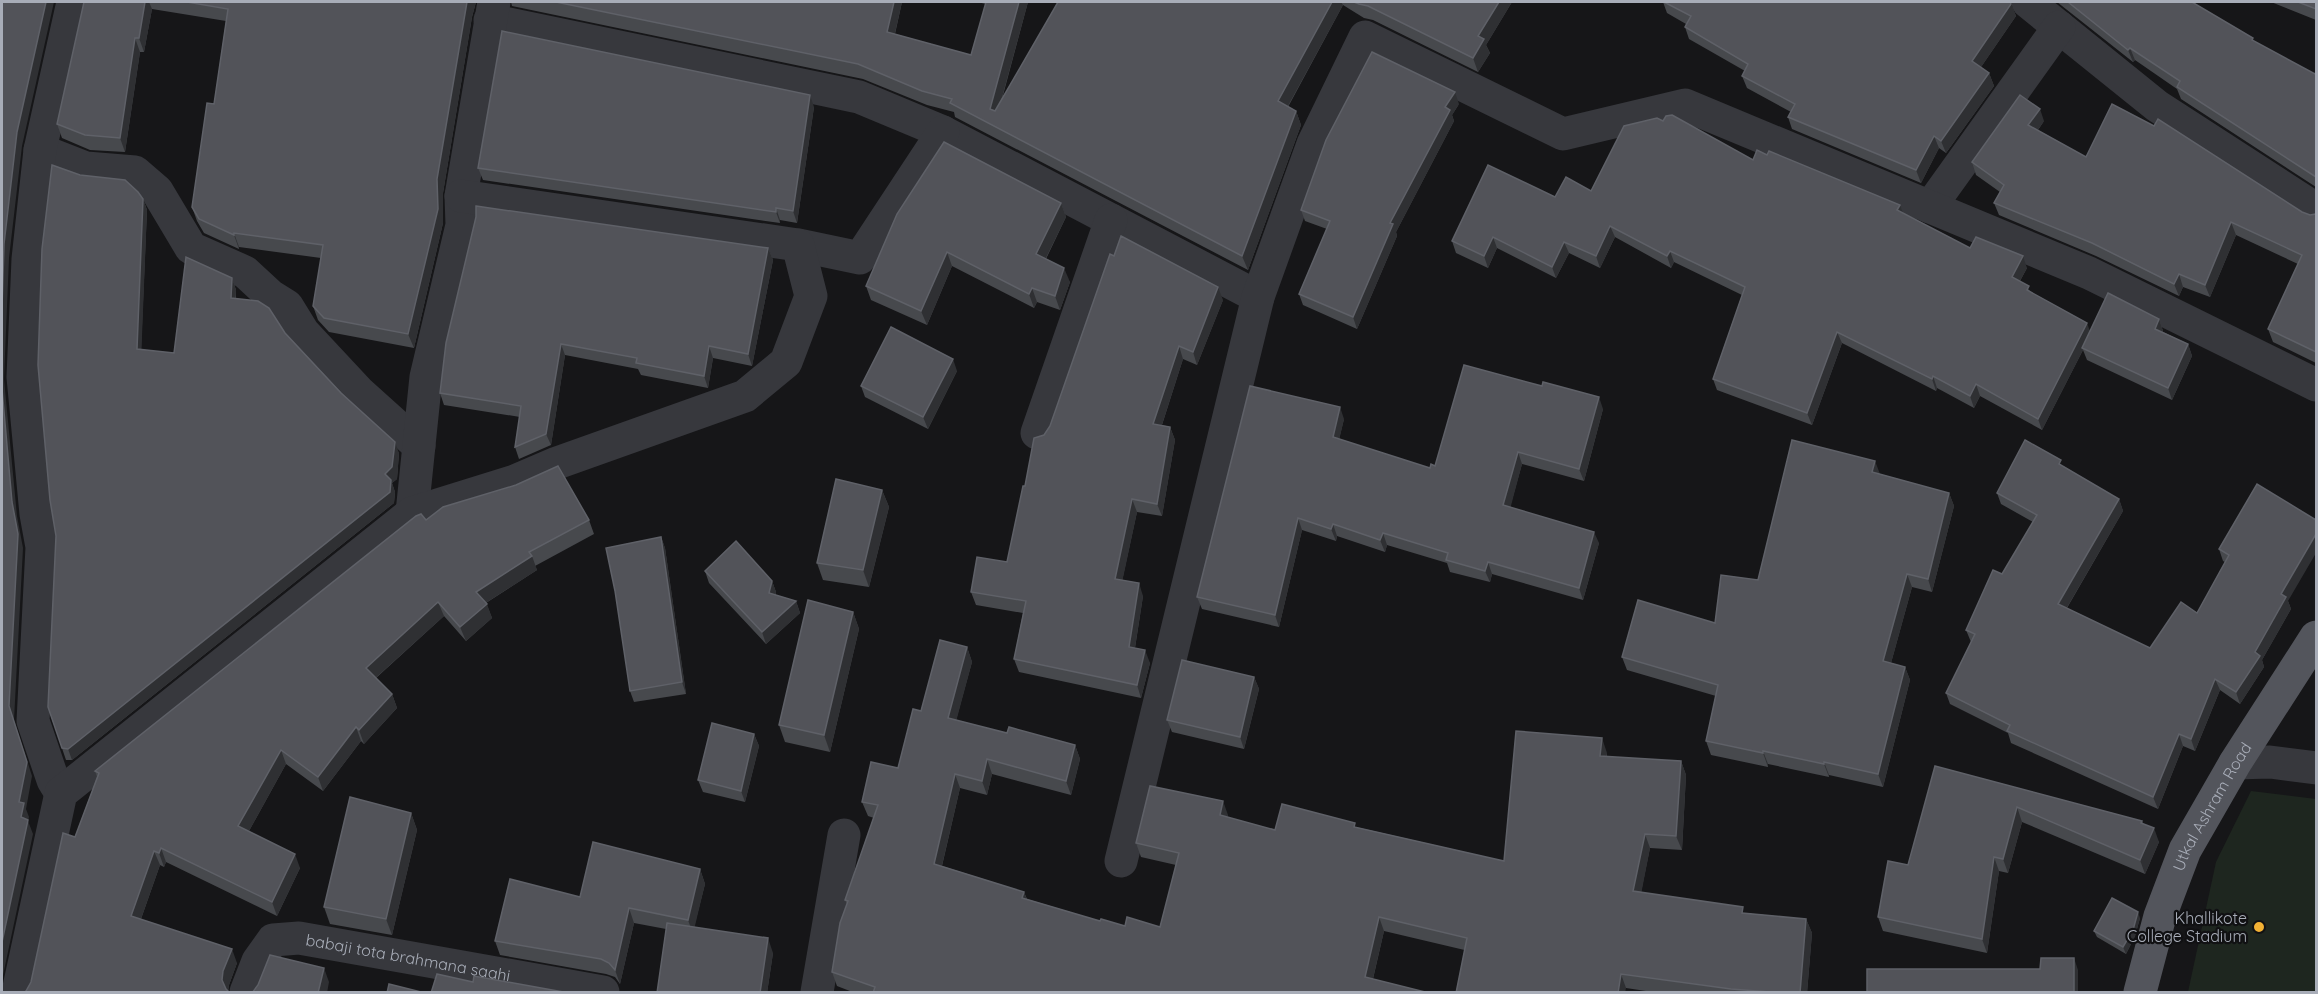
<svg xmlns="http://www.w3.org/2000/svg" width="2318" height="994" font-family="Quicksand,sans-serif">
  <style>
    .green { fill: #1e261f }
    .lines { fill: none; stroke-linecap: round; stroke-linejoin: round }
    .minor { stroke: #37383d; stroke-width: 33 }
    .primary { stroke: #53555c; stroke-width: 33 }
    .wall { fill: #47494d }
    .shaded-wall { fill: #2f3033 }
    .building { fill: #525359; stroke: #5f6168; stroke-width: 1.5 }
    .poi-dot { fill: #f2b134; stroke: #111113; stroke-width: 2 }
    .labels { text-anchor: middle; stroke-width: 4.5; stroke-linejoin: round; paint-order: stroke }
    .street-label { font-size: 16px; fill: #a8adb8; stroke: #111113 }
    .poi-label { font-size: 16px; fill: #a8adb8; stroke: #111113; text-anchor: end }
  </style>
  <rect width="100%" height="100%" fill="#161618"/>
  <path class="green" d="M 2251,791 L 2316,799 L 2316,992 L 2188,992 L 2216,862 Z"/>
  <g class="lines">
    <g class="minor">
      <path d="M 2028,2 L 2157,106 L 2316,209"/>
      <path d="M 490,20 L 859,97 L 943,132 L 1258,297"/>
      <path d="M 40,150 L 86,168 L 135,172 L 157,191 L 191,248 L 245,272 L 271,296 L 287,306 L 303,332 L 359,392 L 419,446"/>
      <path d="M 1930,207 L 2059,27"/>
      <path d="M 798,245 L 860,258 L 943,132"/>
      <path d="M 1037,433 L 1111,220"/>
      <path d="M 412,513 L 426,377 L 462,225 L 461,196 L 494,2"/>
      <path d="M 2235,763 L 2270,762 L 2316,768"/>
      <path d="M 61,793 L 53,780 L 33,721 L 42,547 L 36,514 L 23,377 L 28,259 L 40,150 L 73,2"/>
      <path d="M 1121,861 L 1258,297 L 1313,144 L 1365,37 L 1563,134 L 1685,105 L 2089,273 L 2316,385"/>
      <path d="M 18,992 L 61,793 L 412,513 L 515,481 L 557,463 L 745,396 L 786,362 L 811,296 L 798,245 L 461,196"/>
      <path id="s1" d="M 246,992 L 258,961 L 273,940 L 299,938 L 603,992"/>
      <path d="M 817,992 L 844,835"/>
    </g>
    <path class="primary" id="s2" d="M 2140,992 L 2160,916 L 2185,850 L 2235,763 L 2316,637"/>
  </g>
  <g class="wall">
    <path d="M 84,2 L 476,2 L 472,17 L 443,193 L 443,223 L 414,348 L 329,332 L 318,320 L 313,306 L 321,258 L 239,247 L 239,249 L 204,233 L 197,221 L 192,207 L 214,104 L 226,21 L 152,9 L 144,52 L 140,52 L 125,152 L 90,150 L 62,138 L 57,124 Z"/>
    <path d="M 511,2 L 902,2 L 895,34 L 971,55 L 986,4 L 977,2 L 1028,2 L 1002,99 L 1058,2 L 1512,2 L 1486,45 L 1490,53 L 1478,72 L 1373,20 L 1364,18 L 1343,5 L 1288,107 L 1296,111 L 1301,125 L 1248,270 L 955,117 L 954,112 L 927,105 L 863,79 L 512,6 Z"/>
    <path d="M 1663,2 L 2010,2 L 2016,16 L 1981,67 L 1989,73 L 1994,86 L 1946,153 L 1939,148 L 1921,183 L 1792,129 L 1788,117 L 1791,112 L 1747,88 L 1742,76 L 1745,71 L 1689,39 L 1685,27 L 1686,24 L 1667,13 Z"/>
    <path d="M 2057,2 L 2192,2 L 2254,41 L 2315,74 L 2316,72 L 2316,187 L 2181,99 L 2177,89 L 2135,60 L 2133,62 Z"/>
    <path d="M 2271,2 L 2316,2 L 2316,20 Z"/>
    <path d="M 1459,104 L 1452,115 L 1454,121 L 1396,232 L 1397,236 L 1357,329 L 1303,305 L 1299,294 L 1327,229 L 1305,221 L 1301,210 Z"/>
    <path d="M 814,107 L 797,223 L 780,220 L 780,223 L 483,180 L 478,168 Z"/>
    <path d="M 2044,121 L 2038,130 L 2086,157 L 2310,215 L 2316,214 L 2316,363 L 2273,342 L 2268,329 L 2298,264 L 2236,235 L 2210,297 L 2183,287 L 2179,296 L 2096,256 L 1999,215 L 1994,203 L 2000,192 L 1976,175 L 1972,162 Z"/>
    <path d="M 1753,160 L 1903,213 L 1970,248 L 2027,268 L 2020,281 L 2031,292 L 2090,331 L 2159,319 L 2163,331 L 2163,332 L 2188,344 L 2192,356 L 2172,400 L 2087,360 L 2083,350 L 2042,430 L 1980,396 L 1974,408 L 1937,388 L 1936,391 L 1842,343 L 1812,425 L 1717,390 L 1713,379 L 1742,295 L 1674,262 L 1671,268 L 1615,237 L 1600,268 L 1569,253 L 1556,278 L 1497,248 L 1488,268 L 1456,253 L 1452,241 L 1555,197 Z"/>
    <path d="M 143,199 L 147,210 L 141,350 L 174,353 L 232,278 L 236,290 L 236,299 L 285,333 L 399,453 L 397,479 L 392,483 L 395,492 L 394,503 L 72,760 L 66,760 L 48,707 Z"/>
    <path d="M 1061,203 L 1066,217 L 1046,259 L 1070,282 L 1060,310 L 1037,302 L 1034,308 L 952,266 L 927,325 L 871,300 L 866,286 Z"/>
    <path d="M 768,248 L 773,260 L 752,366 L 713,358 L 708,388 L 641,375 L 638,369 L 565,355 L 551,445 L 519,459 L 515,447 L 520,417 L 444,405 L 440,393 Z"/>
    <path d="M 1223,300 L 1197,365 L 1183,359 L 1162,425 L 1170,427 L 1175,440 L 1162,516 L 1137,512 L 1122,581 L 1143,596 L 1135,648 L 1150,663 L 1141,698 L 1019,672 L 1014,659 L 1023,613 L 976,605 L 971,592 L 1007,562 L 1025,486 L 1044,435 Z"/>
    <path d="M 957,371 L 928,429 L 865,397 L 861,386 Z"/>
    <path d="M 1603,409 L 1584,481 L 1522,464 L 1510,507 L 1599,543 L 1583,600 L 1492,574 L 1490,582 L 1450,572 L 1447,563 L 1387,545 L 1385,552 L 1337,536 L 1336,541 L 1302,530 L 1279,627 L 1202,609 L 1197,597 L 1344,419 L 1339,439 L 1430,468 Z"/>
    <path d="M 2063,466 L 2119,499 L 2123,511 L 2067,608 L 2150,648 L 2197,613 L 2225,562 L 2223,561 L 2219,549 L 2257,484 L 2288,601 L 2291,609 L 2262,660 L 2264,667 L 2240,704 L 2220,690 L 2195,751 L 2183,746 L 2158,809 L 2011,743 L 2008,733 L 1950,704 L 1946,693 L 1971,642 L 1966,630 L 2002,574 L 2033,522 L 2001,504 L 1997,493 Z"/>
    <path d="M 1880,474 L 1949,493 L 1954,506 L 1932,592 L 1912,587 L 1891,663 L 1905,667 L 1910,680 L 1883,787 L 1829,775 L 1829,777 L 1768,764 L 1768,767 L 1711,755 L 1706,741 L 1716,696 L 1627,670 L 1622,657 L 1715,623 L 1758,580 Z"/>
    <path d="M 882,490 L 889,507 L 869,587 L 823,580 L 817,563 Z"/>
    <path d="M 426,520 L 589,520 L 594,534 L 535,566 L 537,570 L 486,603 L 492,618 L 466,641 L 444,616 L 376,678 L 392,694 L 397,708 L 364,744 L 361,741 L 323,791 L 286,764 L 249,831 L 300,868 L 277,916 L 166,862 L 164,867 L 160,865 L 141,919 L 237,963 L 229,985 L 228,991 L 26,991 L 31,982 L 75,837 L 97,777 L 95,771 Z"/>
    <path d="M 661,537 L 665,548 L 686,694 L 634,702 L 630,691 Z"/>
    <path d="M 705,571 L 772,581 L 776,592 L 776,595 L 796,601 L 800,613 L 766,644 L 709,583 Z"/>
    <path d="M 853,612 L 859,629 L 830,752 L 785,742 L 779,725 Z"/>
    <path d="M 967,647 L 972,662 L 956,720 L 1007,733 L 1075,745 L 1080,759 L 1071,795 L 992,774 L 987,795 L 960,788 L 942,866 L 1024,892 L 1027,899 L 1100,921 L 1125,926 L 1160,927 L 1176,865 L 1141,857 L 1136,843 L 1228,815 L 1227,817 L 1275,830 L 1356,827 L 1504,861 L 1607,753 L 1607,757 L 1681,761 L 1686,775 L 1682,850 L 1650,848 L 1641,892 L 1745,913 L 1806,919 L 1812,933 L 1807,993 L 1659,993 L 1626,988 L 1384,931 L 1373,979 L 1429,993 L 855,993 L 837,986 L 832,972 L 847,904 L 845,900 L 874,818 L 868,816 L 862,802 L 898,768 L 921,711 Z"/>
    <path d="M 1254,677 L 1259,689 L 1244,749 L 1172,732 L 1167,720 Z"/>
    <path d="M 754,734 L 759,746 L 745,802 L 703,792 L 698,780 Z"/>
    <path d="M 1935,766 L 2142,821 L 2143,823 L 2159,842 L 2145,874 L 2022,822 L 2008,873 L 1999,871 L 1987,953 L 1883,931 L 1878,917 L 1908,865 Z"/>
    <path d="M 411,813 L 417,830 L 392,935 L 330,924 L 324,907 Z"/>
    <path d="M 700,869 L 705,884 L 694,927 L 773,953 L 767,993 L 657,993 L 666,929 L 634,923 L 620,984 L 615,977 L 606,974 L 500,955 L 495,941 L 580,897 Z"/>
    <path d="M 2140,918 L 2135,936 L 2126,954 L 2097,937 L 2094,931 Z"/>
  </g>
  <g class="shaded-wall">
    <path d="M 46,2 L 54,2 L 22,146 L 9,258 L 4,379 L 17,516 L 23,548 L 14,720 L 32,776 L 26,809 L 29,817 L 28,821 L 33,834 L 2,980 L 2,942 L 21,817 L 9,706 L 12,502 L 2,389 L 2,308 L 4,244 L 17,132 Z"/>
    <path d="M 145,2 L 149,2 L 152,9 L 144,52 L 139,38 Z"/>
    <path d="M 467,2 L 476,2 L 472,17 L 443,193 L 443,223 L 414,348 L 408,334 L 437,179 Z"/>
    <path d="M 894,2 L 902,2 L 892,46 L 887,32 Z"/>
    <path d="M 1019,2 L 1028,2 L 995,123 L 990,109 Z"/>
    <path d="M 1332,2 L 1341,2 L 1343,5 L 1283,115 L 1278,101 Z"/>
    <path d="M 1499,2 L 1512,2 L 1486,45 L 1490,53 L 1478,72 L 1473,58 L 1478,36 Z"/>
    <path d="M 2011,4 L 2016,16 L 1977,73 L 1972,61 Z"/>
    <path d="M 135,38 L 140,52 L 125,152 L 120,138 Z"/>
    <path d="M 2130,48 L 2135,60 L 2133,62 L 2128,50 Z"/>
    <path d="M 1989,73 L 1994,86 L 1946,153 L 1941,141 Z"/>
    <path d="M 1455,92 L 1459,104 L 1452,115 L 1454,121 L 1396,232 L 1397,236 L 1357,329 L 1353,317 L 1390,223 L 1445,107 Z"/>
    <path d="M 810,95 L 814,107 L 797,223 L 793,211 Z"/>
    <path d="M 2040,109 L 2044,121 L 2033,137 L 2028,125 Z"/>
    <path d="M 1296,111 L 1301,125 L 1248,270 L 1242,256 Z"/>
    <path d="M 1934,136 L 1939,148 L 1921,183 L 1916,170 Z"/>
    <path d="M 143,199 L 147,210 L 141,361 L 137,349 Z"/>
    <path d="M 1061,203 L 1066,217 L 1041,268 L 1036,254 Z"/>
    <path d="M 1900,205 L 1904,216 L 1897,210 Z"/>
    <path d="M 776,208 L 780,220 L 780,223 L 776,212 Z"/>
    <path d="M 2231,222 L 2236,235 L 2210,297 L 2205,285 Z"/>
    <path d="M 1610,226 L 1615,237 L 1600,268 L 1596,256 Z"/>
    <path d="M 234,233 L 239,247 L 239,249 L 234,235 Z"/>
    <path d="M 1493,237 L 1497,248 L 1488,268 L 1484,256 Z"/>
    <path d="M 1564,242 L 1569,253 L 1556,278 L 1552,267 Z"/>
    <path d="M 768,248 L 773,260 L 752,366 L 748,354 Z"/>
    <path d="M 1670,251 L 1674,262 L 1671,268 L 1667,256 Z"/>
    <path d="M 947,252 L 952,266 L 927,325 L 921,311 Z"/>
    <path d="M 2023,256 L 2027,268 L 2016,288 L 2012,277 Z"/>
    <path d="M 1064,268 L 1070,282 L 1060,310 L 1055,296 Z"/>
    <path d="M 2179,274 L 2183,287 L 2179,296 L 2174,284 Z"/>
    <path d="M 232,278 L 236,290 L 235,310 L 231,298 Z"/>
    <path d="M 1218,287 L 1223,300 L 1197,365 L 1193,352 Z"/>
    <path d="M 1032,288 L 1037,302 L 1034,308 L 1029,294 Z"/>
    <path d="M 2159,319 L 2163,331 L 2159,340 L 2155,329 Z"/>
    <path d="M 2087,323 L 2091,334 L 2082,348 L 2083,350 L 2042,430 L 2038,419 Z"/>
    <path d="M 1837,332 L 1842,343 L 1812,425 L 1807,413 Z"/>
    <path d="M 561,344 L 565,355 L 551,445 L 546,434 Z"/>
    <path d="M 2188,344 L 2192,356 L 2172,400 L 2168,388 Z"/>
    <path d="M 709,346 L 713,358 L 708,388 L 704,376 Z"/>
    <path d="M 1179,346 L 1183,359 L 1158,437 L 1153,424 Z"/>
    <path d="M 953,359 L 957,371 L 928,429 L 923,417 Z"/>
    <path d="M 1933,376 L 1937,388 L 1936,391 L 1932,379 Z"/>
    <path d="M 1976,384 L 1980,396 L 1974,408 L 1970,396 Z"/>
    <path d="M 1599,397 L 1603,409 L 1584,481 L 1579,469 Z"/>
    <path d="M 1340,407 L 1344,419 L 1337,449 L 1333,437 Z"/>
    <path d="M 1170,427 L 1175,440 L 1162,516 L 1157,504 Z"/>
    <path d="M 395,442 L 399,453 L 397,479 L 392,483 L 395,492 L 394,503 L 72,760 L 68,749 L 385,474 Z"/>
    <path d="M 1518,452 L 1522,464 L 1508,517 L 1503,505 Z"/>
    <path d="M 1875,461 L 1880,474 L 1872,472 Z"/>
    <path d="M 882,490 L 889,507 L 869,587 L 863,570 Z"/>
    <path d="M 1949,493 L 1954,506 L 1932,592 L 1928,579 Z"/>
    <path d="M 1132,499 L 1137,512 L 1120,592 L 1115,579 Z"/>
    <path d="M 2119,499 L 2123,511 L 2062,616 L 2058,604 Z"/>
    <path d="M 1298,518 L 1302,530 L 1279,627 L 1275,615 Z"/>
    <path d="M 1333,524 L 1337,536 L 1336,541 L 1331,529 Z"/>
    <path d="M 1594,532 L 1599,543 L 1583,600 L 1579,588 Z"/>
    <path d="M 1383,533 L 1387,545 L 1385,552 L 1380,540 Z"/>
    <path d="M 2316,534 L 2316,553 L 2288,601 L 2291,609 L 2262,660 L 2264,667 L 2240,704 L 2236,692 L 2255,652 L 2281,594 Z"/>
    <path d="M 661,537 L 665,548 L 686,694 L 682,682 Z"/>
    <path d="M 532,556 L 537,570 L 481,606 L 476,592 Z"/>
    <path d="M 1488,562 L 1492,574 L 1490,582 L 1485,571 Z"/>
    <path d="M 1907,574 L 1912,587 L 1888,674 L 1883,661 Z"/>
    <path d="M 772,581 L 776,592 L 774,605 L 769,593 Z"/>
    <path d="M 1139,583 L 1143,596 L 1133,660 L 1129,647 Z"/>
    <path d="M 796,601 L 800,613 L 766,644 L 762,632 Z"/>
    <path d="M 438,602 L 444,616 L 371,682 L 366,668 Z"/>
    <path d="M 487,604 L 492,618 L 466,641 L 460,627 Z"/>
    <path d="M 853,612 L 859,629 L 830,752 L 824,735 Z"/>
    <path d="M 967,647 L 972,662 L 953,733 L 948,718 Z"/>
    <path d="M 1145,650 L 1150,663 L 1141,698 L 1137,685 Z"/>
    <path d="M 1905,667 L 1910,680 L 1883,787 L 1878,774 Z"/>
    <path d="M 1254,677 L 1259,689 L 1244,749 L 1240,737 Z"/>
    <path d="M 2215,679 L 2220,690 L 2195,751 L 2191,739 Z"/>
    <path d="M 392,694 L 397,708 L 364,744 L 359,730 Z"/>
    <path d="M 356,727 L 361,741 L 323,791 L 318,777 Z"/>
    <path d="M 754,734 L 759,746 L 745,802 L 741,791 Z"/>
    <path d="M 2179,734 L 2183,746 L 2158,809 L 2153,797 Z"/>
    <path d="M 1602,738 L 1607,753 L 1605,770 L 1600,756 Z"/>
    <path d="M 1075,745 L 1080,759 L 1071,795 L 1066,781 Z"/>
    <path d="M 281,750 L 286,764 L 244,840 L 238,826 Z"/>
    <path d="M 1763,751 L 1768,764 L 1768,767 L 1763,753 Z"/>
    <path d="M 987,759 L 992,774 L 987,795 L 982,781 Z"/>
    <path d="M 1681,761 L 1686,775 L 1682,850 L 1676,836 Z"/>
    <path d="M 1824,762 L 1829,775 L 1829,777 L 1824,764 Z"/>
    <path d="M 955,774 L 960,788 L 939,878 L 934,864 Z"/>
    <path d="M 1223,801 L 1228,815 L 1225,829 L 1220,815 Z"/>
    <path d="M 2017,807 L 2022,822 L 2008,873 L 2003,859 Z"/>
    <path d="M 411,813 L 417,830 L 392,935 L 386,919 Z"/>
    <path d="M 2154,828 L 2159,842 L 2145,874 L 2140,860 Z"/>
    <path d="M 1645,834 L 1650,848 L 1639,905 L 1633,891 Z"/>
    <path d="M 161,848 L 166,862 L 164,867 L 159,853 Z"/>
    <path d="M 154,851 L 160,865 L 137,930 L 131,916 Z"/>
    <path d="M 295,854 L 300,868 L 277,916 L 272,902 Z"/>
    <path d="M 1994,857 L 1999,871 L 1987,953 L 1982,939 Z"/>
    <path d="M 700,869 L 705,884 L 693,934 L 688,920 Z"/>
    <path d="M 1024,892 L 1029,906 L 1022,898 Z"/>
    <path d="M 629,908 L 634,923 L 620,984 L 615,970 Z"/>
    <path d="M 2138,912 L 2140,918 L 2135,936 L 2126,954 L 2123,947 Z"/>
    <path d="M 1379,917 L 1384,931 L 1370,991 L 1365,977 Z"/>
    <path d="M 1806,919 L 1812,933 L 1807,993 L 1800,993 Z"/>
    <path d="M 768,938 L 773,953 L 767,993 L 760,993 Z"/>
    <path d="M 232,949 L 237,963 L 229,985 L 228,993 L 222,980 L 223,971 Z"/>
    <path d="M 2074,958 L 2078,970 L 2078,993 L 2074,993 Z"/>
    <path d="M 324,968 L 329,982 L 327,993 L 318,993 Z"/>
    <path d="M 1621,974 L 1626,988 L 1625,993 L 1618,993 Z"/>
  </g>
  <g class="building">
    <path d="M 2,2 L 46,2 L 17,132 L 4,244 L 2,308 Z"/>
    <path d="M 84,2 L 145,2 L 139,38 L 135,38 L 120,138 L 85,135 L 57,124 Z"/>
    <path d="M 187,2 L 467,2 L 437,179 L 438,209 L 408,334 L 324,318 L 313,306 L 323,245 L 234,233 L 234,235 L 199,219 L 192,207 L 207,103 L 214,104 L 228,9 Z"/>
    <path d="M 556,2 L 894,2 L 887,32 L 971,55 L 986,2 L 1019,2 L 990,109 L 995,111 L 1058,2 L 1332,2 L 1278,101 L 1296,111 L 1242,256 L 950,103 L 952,99 L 922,91 L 858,64 Z"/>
    <path d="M 1354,2 L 1499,2 L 1478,36 L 1484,39 L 1473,58 L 1368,6 L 1359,4 Z"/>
    <path d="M 1664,2 L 2010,2 L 2011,4 L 1972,61 L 1989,73 L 1941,141 L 1934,136 L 1916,170 L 1788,117 L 1795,104 L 1742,76 L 1748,64 L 1685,27 L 1691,16 Z"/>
    <path d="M 2068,2 L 2192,2 L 2253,38 L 2252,40 L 2315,74 L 2316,72 L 2316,177 L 2177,87 L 2180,81 L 2130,48 L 2128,50 Z"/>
    <path d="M 2298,2 L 2316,2 L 2316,9 Z"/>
    <path d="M 502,31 L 810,95 L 793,211 L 776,208 L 776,212 L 478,168 Z"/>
    <path d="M 1372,52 L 1455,92 L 1445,107 L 1450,110 L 1390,223 L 1393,224 L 1353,317 L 1299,294 L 1330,221 L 1301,210 L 1326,140 Z"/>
    <path d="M 2020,95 L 2040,109 L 2028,125 L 2086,157 L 2112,104 L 2154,126 L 2158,119 L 2302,212 L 2310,215 L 2316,214 L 2316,352 L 2268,329 L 2302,255 L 2231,222 L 2205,285 L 2179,274 L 2174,284 L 2092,243 L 1994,203 L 2004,185 L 1972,162 Z"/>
    <path d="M 1672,115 L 1753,160 L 1757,150 L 1767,155 L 1769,151 L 1900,205 L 1897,210 L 1970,248 L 1976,237 L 2023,256 L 2012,277 L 2029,286 L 2027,290 L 2087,323 L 2038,419 L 1976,384 L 1970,396 L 1933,376 L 1932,379 L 1837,332 L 1807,413 L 1713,379 L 1745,287 L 1670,251 L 1667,256 L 1610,226 L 1596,256 L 1564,242 L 1552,267 L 1493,237 L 1484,256 L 1452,241 L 1488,165 L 1555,197 L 1566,177 L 1591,191 L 1624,126 L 1657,118 L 1663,121 L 1666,116 Z"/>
    <path d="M 944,142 L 1061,203 L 1036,254 L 1064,268 L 1055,296 L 1032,288 L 1029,294 L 947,252 L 921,311 L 866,286 L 897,214 Z"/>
    <path d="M 52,165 L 80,175 L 125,180 L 138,192 L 143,199 L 137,349 L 174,353 L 186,257 L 232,278 L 231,298 L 258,301 L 269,308 L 285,333 L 341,393 L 395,442 L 392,467 L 385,474 L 391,480 L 390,492 L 68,749 L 62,748 L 48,707 L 56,536 L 50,500 L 38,365 L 42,249 Z"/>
    <path d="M 476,206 L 768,248 L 748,354 L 709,346 L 704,376 L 636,363 L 637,358 L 561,344 L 546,434 L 515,447 L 521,406 L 440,393 L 446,343 L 476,217 Z"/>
    <path d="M 1121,236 L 1218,287 L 1193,352 L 1179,346 L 1153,424 L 1170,427 L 1157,504 L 1132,499 L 1115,579 L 1139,583 L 1129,647 L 1145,650 L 1137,685 L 1014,659 L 1026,601 L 971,592 L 977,557 L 1007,562 L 1023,486 L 1025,486 L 1034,438 L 1044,435 L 1050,426 L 1110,254 L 1114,256 Z"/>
    <path d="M 2108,293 L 2159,319 L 2155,329 L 2188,344 L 2168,388 L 2082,348 Z"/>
    <path d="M 891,327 L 953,359 L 923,417 L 861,386 Z"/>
    <path d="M 1464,365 L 1542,386 L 1543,382 L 1599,397 L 1579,469 L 1518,452 L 1503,505 L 1594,532 L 1579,588 L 1488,562 L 1485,571 L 1446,560 L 1448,553 L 1383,533 L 1380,540 L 1333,524 L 1331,529 L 1298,518 L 1275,615 L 1197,597 L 1250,386 L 1340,407 L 1333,437 L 1430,468 L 1431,464 L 1435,466 Z"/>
    <path d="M 2,389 L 12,502 L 18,534 L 9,706 L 27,762 L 19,802 L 24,803 L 21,817 L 28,820 L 2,942 Z"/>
    <path d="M 1792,440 L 1875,461 L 1872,472 L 1949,493 L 1928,579 L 1907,574 L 1883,661 L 1905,667 L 1878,774 L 1824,762 L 1824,764 L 1763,751 L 1763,753 L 1706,741 L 1718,685 L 1622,657 L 1638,600 L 1715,623 L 1721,575 L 1758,580 Z"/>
    <path d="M 2025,440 L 2061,460 L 2059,464 L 2119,499 L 2058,604 L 2150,648 L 2181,602 L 2197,613 L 2229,555 L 2219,549 L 2257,484 L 2316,520 L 2316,534 L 2281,594 L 2286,597 L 2255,652 L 2260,656 L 2236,692 L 2215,679 L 2191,739 L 2179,734 L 2153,797 L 2007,731 L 2010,725 L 1946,693 L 1975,634 L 1966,630 L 1993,570 L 2002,574 L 2037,515 L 1997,493 Z"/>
    <path d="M 558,466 L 589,520 L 529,552 L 532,556 L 476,592 L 487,604 L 460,627 L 438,602 L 366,668 L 392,694 L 359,730 L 356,727 L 318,777 L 281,750 L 238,826 L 295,854 L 272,902 L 161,848 L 159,853 L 154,851 L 131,916 L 232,949 L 223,971 L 222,980 L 226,989 L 230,993 L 24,993 L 26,991 L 31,982 L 63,833 L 75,837 L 99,773 L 95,771 L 416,516 L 421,514 L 426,520 L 443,507 L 516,485 Z"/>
    <path d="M 836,479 L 882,490 L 863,570 L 817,563 Z"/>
    <path d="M 661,537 L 682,682 L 630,691 L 615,591 L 606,548 Z"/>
    <path d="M 736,541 L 772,581 L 769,593 L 796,601 L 762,632 L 705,571 Z"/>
    <path d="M 808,600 L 853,612 L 824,735 L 779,725 Z"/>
    <path d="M 940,640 L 967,647 L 948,718 L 1007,733 L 1009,727 L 1075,745 L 1066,781 L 987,759 L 982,781 L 955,774 L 934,864 L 1024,892 L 1022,898 L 1100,921 L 1101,919 L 1125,926 L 1127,917 L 1160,927 L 1179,853 L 1136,843 L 1150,786 L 1223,801 L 1220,815 L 1275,830 L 1282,804 L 1355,823 L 1354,827 L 1504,861 L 1516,731 L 1602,738 L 1600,756 L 1681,761 L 1676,836 L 1645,834 L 1633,891 L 1743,907 L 1742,913 L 1806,919 L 1800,993 L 1783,993 L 1731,989 L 1621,974 L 1618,993 L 1456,993 L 1467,938 L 1379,917 L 1365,977 L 1429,993 L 873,993 L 875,987 L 832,972 L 840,923 L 848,901 L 845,900 L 878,805 L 862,802 L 871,762 L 898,768 L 913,709 L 921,711 Z"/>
    <path d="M 1182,660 L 1254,677 L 1240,737 L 1167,720 Z"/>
    <path d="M 712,723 L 754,734 L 741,791 L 698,780 Z"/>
    <path d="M 1935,766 L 2142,821 L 2141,823 L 2154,828 L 2140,860 L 2017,807 L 2003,859 L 1994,857 L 1982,939 L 1878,917 L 1888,861 L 1908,865 Z"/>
    <path d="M 350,797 L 411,813 L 386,919 L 324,907 Z"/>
    <path d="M 593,842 L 700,869 L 688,920 L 629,908 L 615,970 L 609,963 L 601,959 L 495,941 L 510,879 L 580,897 Z"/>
    <path d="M 2112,898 L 2138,912 L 2133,930 L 2123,947 L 2094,931 Z"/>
    <path d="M 667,923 L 768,938 L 760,993 L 657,993 Z"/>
    <path d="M 270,955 L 324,968 L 318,993 L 252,993 L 258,985 Z"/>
    <path d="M 2041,958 L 2074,958 L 2074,993 L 1867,993 L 1867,969 L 2040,969 Z"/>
    <path d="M 437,974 L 473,982 L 474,976 L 569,993 L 431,993 Z"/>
    <path d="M 389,984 L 425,993 L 387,993 Z"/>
  </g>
  <circle class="poi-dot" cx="2259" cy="927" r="6"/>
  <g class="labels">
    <g class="street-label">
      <text dy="6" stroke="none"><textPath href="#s2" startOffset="200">Utkal Ashram Road</textPath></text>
      <text dy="6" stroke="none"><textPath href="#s1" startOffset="196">babaji tota brahmana saahi</textPath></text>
    </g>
    <g class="poi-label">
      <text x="2247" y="924">Khallikote<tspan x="2247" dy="18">College Stadium</tspan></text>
    </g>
  </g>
  <rect width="2318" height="994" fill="none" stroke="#a8adb8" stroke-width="6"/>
</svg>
